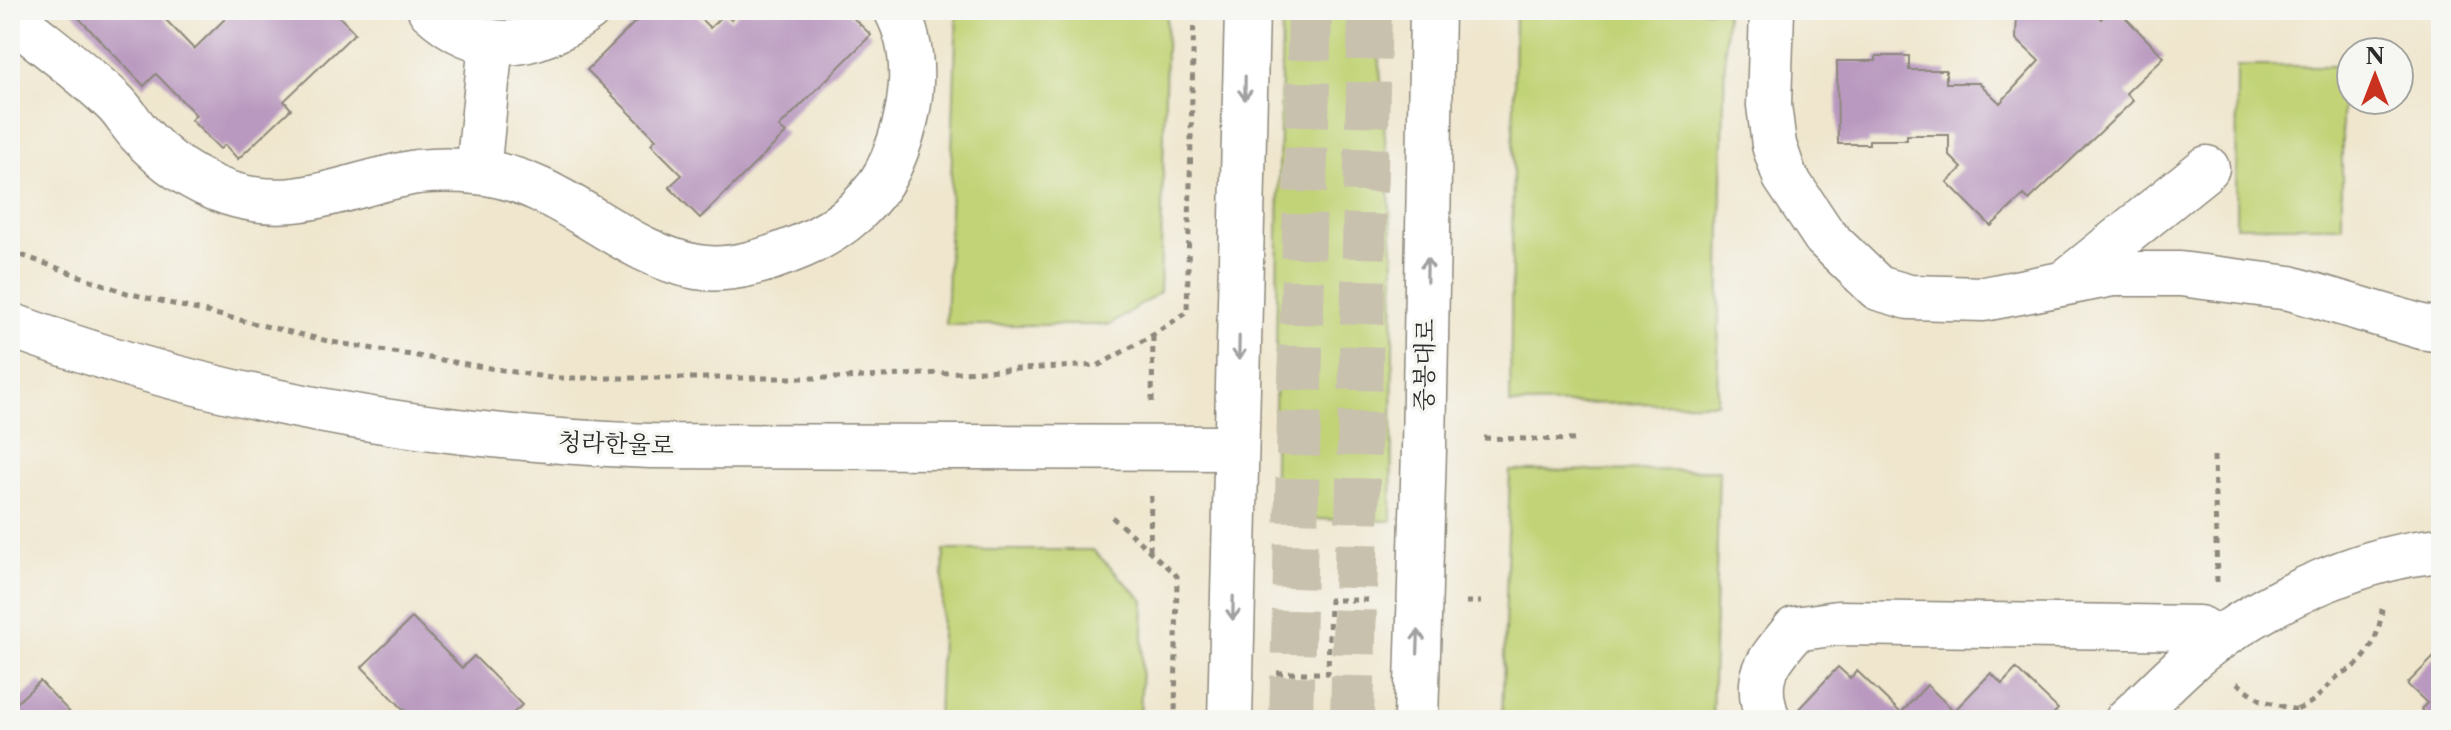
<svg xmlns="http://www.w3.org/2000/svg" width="2451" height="730" font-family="'Libre Caslon Text','Noto Serif KR',serif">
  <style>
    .green { fill: #c1d376; stroke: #767f50; stroke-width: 2 }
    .building { fill: #b999bf }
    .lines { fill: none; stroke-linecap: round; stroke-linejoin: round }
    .major-tunnel { stroke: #c8c1ad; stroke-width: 44; stroke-dasharray: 44 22; stroke-linecap: butt }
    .minor-casing { stroke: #8d887c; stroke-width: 47 }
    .major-casing { stroke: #8d887c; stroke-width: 47 }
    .path { stroke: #8d887c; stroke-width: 5; stroke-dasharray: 6 6; stroke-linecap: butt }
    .minor { stroke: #fff; stroke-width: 44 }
    .major { stroke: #fff; stroke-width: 44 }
    .oneway { stroke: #a0a0a0 }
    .labels { text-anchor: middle; stroke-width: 7; stroke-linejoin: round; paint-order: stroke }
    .street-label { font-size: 24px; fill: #2b2b2b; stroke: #f6f6f2 }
  </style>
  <rect width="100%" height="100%" fill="#f6f6f2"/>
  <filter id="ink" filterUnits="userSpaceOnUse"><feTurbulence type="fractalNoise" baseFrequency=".0125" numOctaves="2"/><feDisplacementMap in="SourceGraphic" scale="16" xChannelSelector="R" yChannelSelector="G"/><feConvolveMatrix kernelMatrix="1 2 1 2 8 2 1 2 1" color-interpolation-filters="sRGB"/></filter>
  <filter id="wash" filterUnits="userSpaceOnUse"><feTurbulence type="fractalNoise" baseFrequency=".006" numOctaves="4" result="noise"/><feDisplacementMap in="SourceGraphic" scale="32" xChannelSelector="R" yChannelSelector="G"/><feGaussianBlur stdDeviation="1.8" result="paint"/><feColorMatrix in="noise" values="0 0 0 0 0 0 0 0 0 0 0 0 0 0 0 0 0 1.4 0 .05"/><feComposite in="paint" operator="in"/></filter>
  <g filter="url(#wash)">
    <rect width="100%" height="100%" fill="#efe6cd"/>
    <g class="green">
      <path d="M 957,10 L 1167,10 L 1160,292 L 1110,325 L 946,325 Z"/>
      <path d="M 1282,10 L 1376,10 L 1394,265 L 1391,521 L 1273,518 Z"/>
      <path d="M 1515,10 L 1726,10 L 1717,403 L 1510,404 Z"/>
      <path d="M 2237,66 L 2342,66 L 2342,226 L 2236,226 Z"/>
      <path d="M 1719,470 L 1712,720 L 1502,720 L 1510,471 Z"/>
      <path d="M 944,550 L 1093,550 L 1144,601 L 1140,720 L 938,720 Z"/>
    </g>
    <g id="blocks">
      <g class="building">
        <path d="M 71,10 L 170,10 L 163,17 L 194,49 L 234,10 L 333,10 L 355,33 L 284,101 L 291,109 L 238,159 L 225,145 L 220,149 L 191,120 L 196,115 L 156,74 L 144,86 Z"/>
        <path d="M 647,10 L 692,10 L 710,28 L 724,14 L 731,20 L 741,10 L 845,10 L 871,35 L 779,127 L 786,133 L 700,218 L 669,187 L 682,175 L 651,144 L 656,139 L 587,70 Z"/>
        <path d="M 2017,10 L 2093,10 L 2101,19 L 2110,10 L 2118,10 L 2164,57 L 2126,93 L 2133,101 L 2029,200 L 2024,195 L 1991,226 L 1947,182 L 1962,168 L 1949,155 L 1949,135 L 1907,135 L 1907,140 L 1869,140 L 1869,144 L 1838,144 L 1837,61 L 1876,61 L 1876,56 L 1909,56 L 1909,70 L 1946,70 L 1946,83 L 1979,83 L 2000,103 L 2039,61 L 2016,39 Z"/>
        <path d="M 412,618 L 462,668 L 474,656 L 522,705 L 508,718 L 510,720 L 414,720 L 362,667 Z"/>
        <path d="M 2441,650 L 2441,720 L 2433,720 L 2421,709 L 2427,703 L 2407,684 Z"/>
        <path d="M 1838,667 L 1850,678 L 1857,671 L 1901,713 L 1927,685 L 1954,711 L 1991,673 L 2002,684 L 2016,669 L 2058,709 L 2048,720 L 1798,720 L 1793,715 Z"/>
        <path d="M 40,681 L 77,720 L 10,720 L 10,709 Z"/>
      </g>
    </g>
  </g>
  <g filter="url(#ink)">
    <use href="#blocks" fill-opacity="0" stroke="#8d887c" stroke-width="2"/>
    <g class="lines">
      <g class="major-tunnel">
        <path d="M 1291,720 L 1310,10"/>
        <path d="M 1352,720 L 1370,10"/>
      </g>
      <g class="minor-casing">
        <g id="minor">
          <path d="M 430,10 C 482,58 535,49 588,10"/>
          <path d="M 1772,10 L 1769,105 L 1774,145 L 1785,177 L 1825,237 L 1878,288 L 1909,297 L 1984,299 L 2113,274 L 2180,274 L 2290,288 L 2422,327 L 2441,330"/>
          <path d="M 10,16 C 44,44 81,70 113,101 C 123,110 130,123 139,133 C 164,161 192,181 228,193 C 297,216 351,182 417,172 C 436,170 457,170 477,172 C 561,179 618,253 697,267 C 732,273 771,259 802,246 C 841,229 875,201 892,161 C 912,114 921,57 896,10"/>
          <path d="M 478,172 L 491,42"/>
          <path d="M 2068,280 L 2207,168"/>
          <path d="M 10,325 C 215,401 432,438 651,446 L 1236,448"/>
          <path d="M 1768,720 C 1752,675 1768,662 1795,629 L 1838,623 L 2199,628 L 2218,639"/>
          <path d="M 2127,720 C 2157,693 2186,660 2219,638 C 2284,594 2363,557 2441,550"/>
        </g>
      </g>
      <g class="major-casing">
        <g id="major">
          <path d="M 1230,720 L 1247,10"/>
          <path d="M 1416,720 L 1424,449 L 1432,10"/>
        </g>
      </g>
      <g class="path">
        <path d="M 10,251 L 127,293 L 332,342 L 551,378 L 844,378 L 1099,365 L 1153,335 L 1187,312 L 1194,10"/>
        <path d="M 1152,402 L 1153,336"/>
        <path d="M 1484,438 L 1574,440"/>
        <path d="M 2214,456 L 2217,583"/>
        <path d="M 1112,517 L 1177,576 L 1175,720"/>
        <path d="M 1150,550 L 1151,492"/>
        <path d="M 1466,602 L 1481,602"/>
        <path d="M 1277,673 L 1328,673 L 1330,600 L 1372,600"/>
        <path d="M 2237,683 L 2261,700 L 2296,710"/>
        <path d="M 2292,720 L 2296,710 C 2317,701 2320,694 2335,679 C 2339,674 2346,672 2351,669 C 2371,656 2380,631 2382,608"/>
      </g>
      <use href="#minor" class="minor"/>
      <use href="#major" class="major"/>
    </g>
    <defs><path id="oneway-shaft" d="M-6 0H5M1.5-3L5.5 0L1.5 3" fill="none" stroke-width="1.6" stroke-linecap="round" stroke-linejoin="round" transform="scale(2)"/></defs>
    <g class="oneway">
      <use href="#oneway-shaft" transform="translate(1245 88) rotate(91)"/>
      <use href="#oneway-shaft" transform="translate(1427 270) rotate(-89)"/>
      <use href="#oneway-shaft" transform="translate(1239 348) rotate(91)"/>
      <use href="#oneway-shaft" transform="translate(1233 608) rotate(91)"/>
      <use href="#oneway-shaft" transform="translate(1418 642) rotate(-88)"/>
    </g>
  </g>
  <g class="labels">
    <g class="street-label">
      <text transform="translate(1425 365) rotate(-89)" y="8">중봉대로</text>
      <text transform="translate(616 444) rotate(2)" y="8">청라한울로</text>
    </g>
  </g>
  <rect width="2451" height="730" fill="none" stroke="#f6f6f2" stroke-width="40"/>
  <g transform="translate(2375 76)"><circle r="38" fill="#f6f6f2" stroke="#a5a5a2" stroke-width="2"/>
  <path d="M0-6L14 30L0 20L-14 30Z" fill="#c8321e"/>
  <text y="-12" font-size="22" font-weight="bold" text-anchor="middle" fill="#2b2b2b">N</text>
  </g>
</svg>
